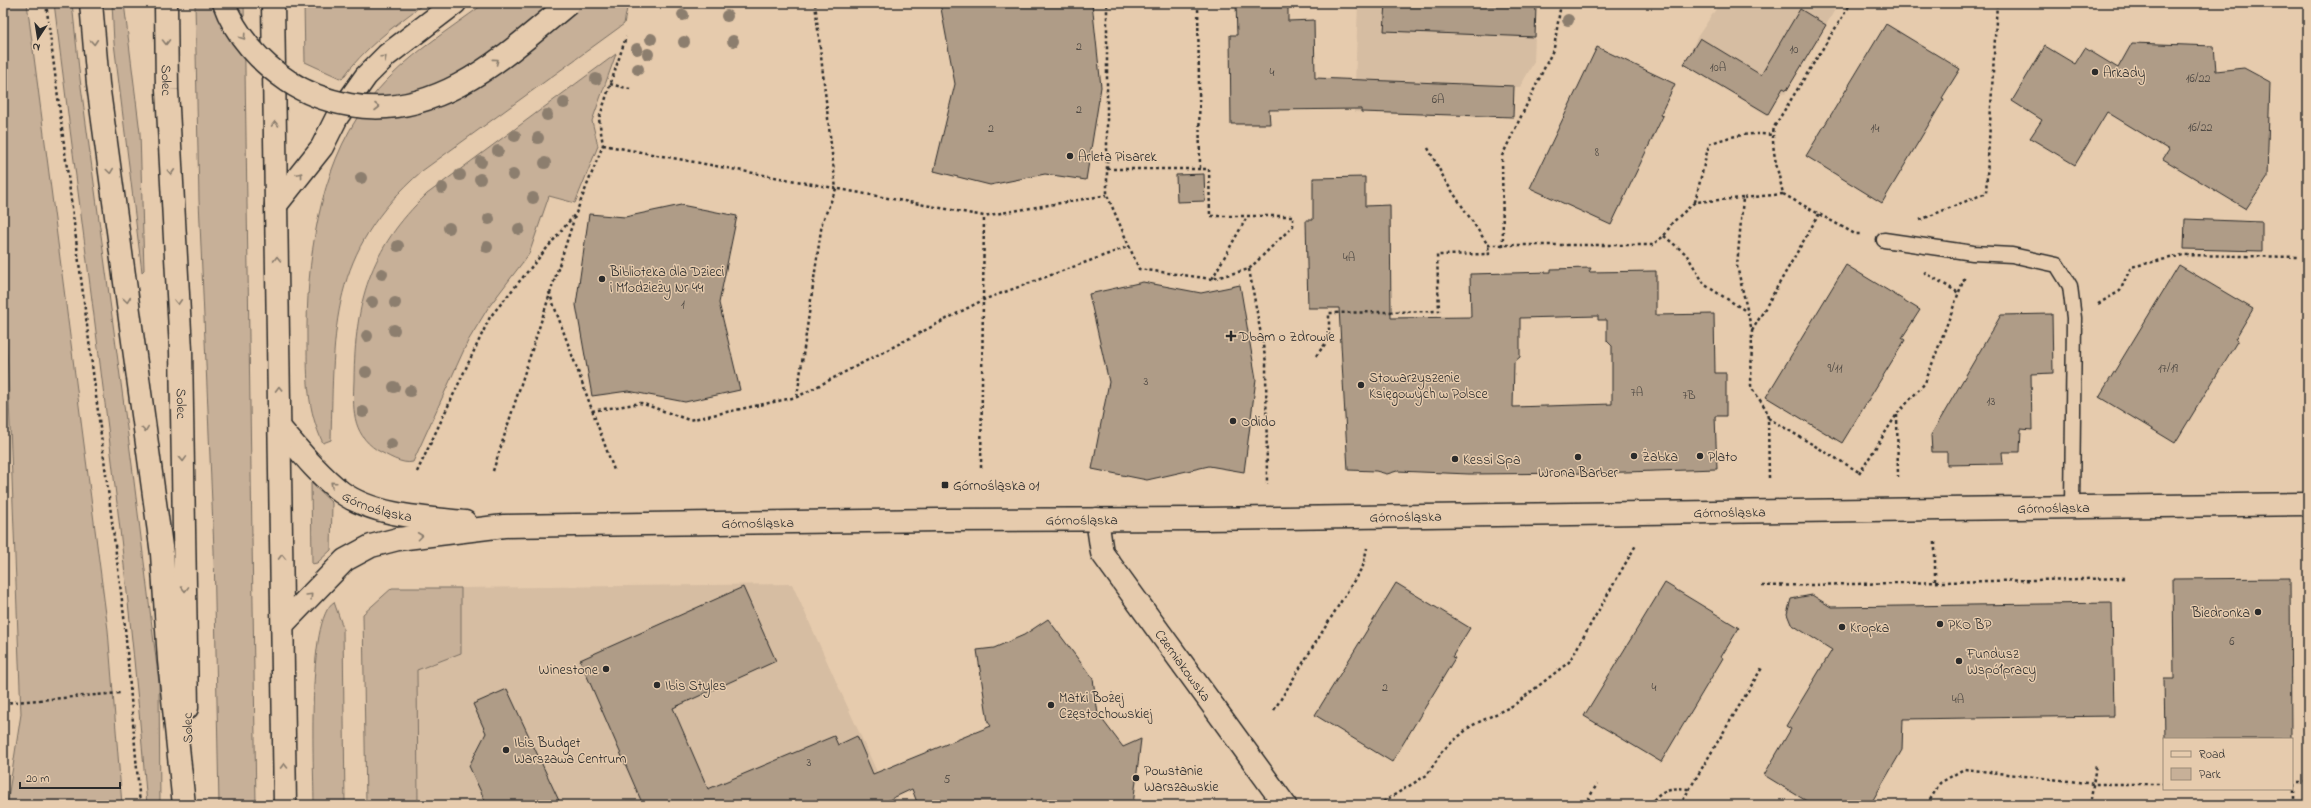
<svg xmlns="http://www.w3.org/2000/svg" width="2311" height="808" font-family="'Indie Flower',sans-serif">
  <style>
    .built { fill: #d6bda2 }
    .green { fill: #c7b098; stroke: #796e62 }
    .building { fill: #af9c87; stroke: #2b2b2b; fill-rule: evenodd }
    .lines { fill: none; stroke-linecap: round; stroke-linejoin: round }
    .service-casing { stroke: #2b2b2b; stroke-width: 17 }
    .minor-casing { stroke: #2b2b2b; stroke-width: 25 }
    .tertiary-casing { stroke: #2b2b2b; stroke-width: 25 }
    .primary-casing { stroke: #2b2b2b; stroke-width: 25 }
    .path { stroke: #2b2b2b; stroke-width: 2.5; stroke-dasharray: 3 3; stroke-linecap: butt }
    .service { stroke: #e6cbad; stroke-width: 14 }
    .minor { stroke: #e6cbad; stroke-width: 22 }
    .tertiary { stroke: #e6cbad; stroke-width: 22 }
    .primary { stroke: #e6cbad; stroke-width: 22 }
    .primary-bridge-casing { stroke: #2b2b2b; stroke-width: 25; stroke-linecap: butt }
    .primary-bridge { stroke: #e6cbad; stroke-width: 22 }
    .tree { fill: #8c7e6e }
    .oneway { stroke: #887b6c }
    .poi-dot { fill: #2b2b2b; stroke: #e6cbad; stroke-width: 1.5 }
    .labels { text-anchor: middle; stroke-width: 3; stroke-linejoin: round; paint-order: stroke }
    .number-label { font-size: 12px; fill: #4c4742 }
    .poi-label { font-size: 14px; fill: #2b2b2b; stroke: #e6cbad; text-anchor: start }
    .street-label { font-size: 14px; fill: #2b2b2b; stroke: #e6cbad }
  </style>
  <rect width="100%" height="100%" fill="#e6cbad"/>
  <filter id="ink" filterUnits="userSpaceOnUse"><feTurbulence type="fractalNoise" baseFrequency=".025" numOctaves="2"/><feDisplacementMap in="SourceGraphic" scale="8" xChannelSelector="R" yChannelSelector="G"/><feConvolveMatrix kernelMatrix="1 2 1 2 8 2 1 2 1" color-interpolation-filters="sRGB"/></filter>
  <g filter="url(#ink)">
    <g class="built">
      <path d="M 1358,3 L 1463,3 L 1536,6 L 1534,62 L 1520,87 L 1514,87 L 1513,117 L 1354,112 Z"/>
      <path d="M 1720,3 L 1839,3 L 1785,94 L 1781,92 L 1767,115 L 1684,64 L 1698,36 Z"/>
      <path d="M 792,584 L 892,805 L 418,805 L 417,670 L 461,653 L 461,588 Z"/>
    </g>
    <g class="green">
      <path d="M 3,3 L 27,3 L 108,630 L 122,805 L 7,805 L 21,714 L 3,241 Z"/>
      <path d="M 54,3 L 72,3 L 80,79 L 132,465 L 159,683 L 160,805 L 147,805 C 126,537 87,270 54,3 Z"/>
      <path d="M 112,3 L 124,3 L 140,133 L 144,270 L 142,272 L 114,43 Z"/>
      <path d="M 195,3 L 244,3 L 256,805 L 219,805 L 214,550 L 199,200 Z"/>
      <path d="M 304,3 L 425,3 C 394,26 364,48 342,79 L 305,62 Z"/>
      <path d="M 485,3 L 628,3 L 624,24 L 422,171 C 329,252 334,327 331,440 L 323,443 C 307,410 307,378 307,342 C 306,264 318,169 366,105 C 397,62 443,34 485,3 Z"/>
      <path d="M 616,54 L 592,121 L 598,146 L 575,203 L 549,196 L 529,254 L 488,308 L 468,341 L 413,462 C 402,465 387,455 377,450 C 351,433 353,407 354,380 C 355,303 369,249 427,194 Z"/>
      <path d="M 311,483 L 332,503 L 331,550 L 317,563 L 312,564 Z"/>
      <path d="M 392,588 L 461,588 L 461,653 L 417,670 L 418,805 L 366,805 L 363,614 Z"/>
      <path d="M 334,602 L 343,628 L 345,805 L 314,805 C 314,771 306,618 334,602 Z"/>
    </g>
    <g class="building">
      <path d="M 940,3 L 1092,3 L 1101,87 L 1086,180 L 1045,174 L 990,185 L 934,171 L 955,84 Z"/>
      <path d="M 1236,3 L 1288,3 L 1288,21 L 1314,20 L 1315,78 L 1514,86 L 1513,117 L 1361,112 L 1361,109 L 1269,110 L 1270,124 L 1231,124 L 1230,35 L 1237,35 Z"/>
      <path d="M 1386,3 L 1536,6 L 1535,37 L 1384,31 Z"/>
      <path d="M 1800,9 L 1826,25 L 1787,90 L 1783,88 L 1768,114 L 1684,64 L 1700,38 L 1761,75 Z"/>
      <path d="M 1886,24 L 1960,69 L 1942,98 L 1944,99 L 1882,203 L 1806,156 Z"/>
      <path d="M 2132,43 L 2214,46 L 2216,71 L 2244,68 L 2270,82 L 2267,177 L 2246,209 L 2163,159 L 2169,150 L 2107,112 L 2075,165 L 2030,138 L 2042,120 L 2012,101 L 2045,46 L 2075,64 L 2085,48 L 2118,68 Z"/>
      <path d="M 1597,47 L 1675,84 L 1660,115 L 1663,116 L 1611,225 L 1530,188 Z"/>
      <path d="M 1204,174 L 1205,201 L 1177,202 L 1176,175 Z"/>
      <path d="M 1365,177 L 1365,206 L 1390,205 L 1391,318 L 1471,317 L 1470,274 L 1551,272 L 1551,269 L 1591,268 L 1589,272 L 1656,271 L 1656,315 L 1714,314 L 1715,373 L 1726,373 L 1726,416 L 1715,416 L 1717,469 L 1595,473 L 1469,474 L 1397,471 L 1387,474 L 1376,471 L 1348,470 L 1339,308 L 1308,308 L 1306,220 L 1313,220 L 1313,178 ZM 1598,316 L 1598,320 L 1607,320 L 1607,341 L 1612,346 L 1612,404 L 1513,407 L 1514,362 L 1520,357 L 1520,318 Z"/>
      <path d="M 681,205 L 737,216 L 719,303 L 740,390 L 685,402 L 628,391 L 592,396 L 576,305 L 589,214 L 625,217 Z"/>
      <path d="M 2185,219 L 2262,222 L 2262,251 L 2184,249 Z"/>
      <path d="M 1846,265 L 1920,310 L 1902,338 L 1905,340 L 1842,443 L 1766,397 Z"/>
      <path d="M 2179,265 L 2253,309 L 2235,339 L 2238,340 L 2175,443 L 2099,397 Z"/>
      <path d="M 1143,282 L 1201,293 L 1240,285 L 1256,379 L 1244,472 L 1209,466 L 1147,480 L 1092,469 L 1109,382 L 1089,294 Z"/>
      <path d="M 2052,314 L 2053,373 L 2031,374 L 2032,430 L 2021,429 L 2020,452 L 2002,452 L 2003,464 L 1947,465 L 1947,452 L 1932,452 L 1931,435 L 2001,315 Z"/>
      <path d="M 2290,578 L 2291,739 L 2165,739 L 2164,679 L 2174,679 L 2173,579 Z"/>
      <path d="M 1396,583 L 1470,628 L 1452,657 L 1455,658 L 1392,762 L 1315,715 Z"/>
      <path d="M 1665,583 L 1739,628 L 1721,657 L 1723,658 L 1661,762 L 1584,716 Z"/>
      <path d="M 743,587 L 776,661 L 673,708 L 708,789 L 834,736 L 838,745 L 857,736 L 873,774 L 991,726 L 988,722 L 977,650 L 994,648 L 1024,635 L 1048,619 L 1093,679 L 1098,714 L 1123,747 L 1141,739 L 1133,805 L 918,805 L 912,789 L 878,805 L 643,805 L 580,660 Z"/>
      <path d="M 1812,595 L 1831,607 L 2112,603 L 2114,716 L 1903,719 L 1902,750 L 1870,805 L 1813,805 L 1764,775 L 1791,729 L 1786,726 L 1832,650 L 1791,624 L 1787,614 L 1791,599 Z"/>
      <path d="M 507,689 L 561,805 L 487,805 L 469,766 L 486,733 L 473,704 Z"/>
    </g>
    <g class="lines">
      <g class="service-casing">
        <path id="service" d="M 1884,240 L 1973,253 L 2012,255 L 2057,265 L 2070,286 L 2074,318 L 2072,507"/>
      </g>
      <g class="minor-casing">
        <g id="minor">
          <path id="s1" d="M 1097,519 L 1102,553 L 1285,805"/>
        </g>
      </g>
      <g class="tertiary-casing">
        <g id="tertiary">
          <path id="s2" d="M 280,428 C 299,450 318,474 341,492 C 374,516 426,518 465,522"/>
          <path id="s3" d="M 283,624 L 345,560 L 371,546 L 398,539 L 504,526 L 940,520 L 1203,519 L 2308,504"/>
        </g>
      </g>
      <g class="primary-casing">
        <g id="primary">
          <path d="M 91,3 L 98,84 L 162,554 L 169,660 L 184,805"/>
          <path id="s4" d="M 166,3 L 167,90 L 181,350 L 187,708"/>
          <path d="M 273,3 L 285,805"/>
          <path d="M 276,205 L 322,147 L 337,117 L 366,76 L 387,55 L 455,3"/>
        </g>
      </g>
      <g class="path">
        <path d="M 46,3 L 124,616 L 140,805"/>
        <path d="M 1198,3 L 1200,168"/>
        <path d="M 610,84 L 630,89"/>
        <path d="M 603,145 L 984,216 L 1107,195"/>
        <path d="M 1428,148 L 1446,182 L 1488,245 L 1652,245 L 1664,236 L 1672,223 L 1695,202"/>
        <path d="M 1107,169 L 1209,169 L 1210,216 L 1293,216 L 1293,226 L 1249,269 L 1212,279 L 1139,269 L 1107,195 L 1107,3"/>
        <path d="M 1783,194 L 1855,234 L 1860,234"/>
        <path d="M 1743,198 L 1695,202 L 1709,144 C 1730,136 1750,132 1772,135"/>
        <path d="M 1920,220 L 1986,193 L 1997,3"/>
        <path d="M 1664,236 L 1686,254 L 1705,285 L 1746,311"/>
        <path d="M 1503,246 L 1502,156 L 1554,48 L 1561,3"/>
        <path d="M 1249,269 L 1266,362 L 1267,484"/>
        <path d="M 1924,272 L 1959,293"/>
        <path d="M 1212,279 L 1247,217"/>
        <path d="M 549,292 L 614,470"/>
        <path d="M 2098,304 L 2120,291 L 2131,267 L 2183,255 L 2299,257"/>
        <path d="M 1752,331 L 1819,214"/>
        <path d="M 1316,356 L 1329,339 L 1329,313 L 1439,311 L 1437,255 L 1489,254 L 1488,245"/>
        <path d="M 797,397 L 822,223 L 836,189 L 815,3"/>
        <path d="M 592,411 L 641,403 L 689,420 L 797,397 L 983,300 L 1130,246"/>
        <path d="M 1897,415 L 1898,477"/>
        <path d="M 1768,418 L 1859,472"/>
        <path d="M 981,468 L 984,216"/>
        <path d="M 493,471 L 575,216"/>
        <path d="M 417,472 L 490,317 L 576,213 L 603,145 L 599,119 L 626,37"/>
        <path d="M 1859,474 L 1897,414 L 1925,383 L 1965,276"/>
        <path d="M 1769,478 L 1768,418 L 1766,409 L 1751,387 L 1752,331 L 1737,266 L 1743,198 L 1783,194 C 1779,173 1770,148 1774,127 L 1851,3"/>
        <path d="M 1935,542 L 1935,583"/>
        <path d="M 1762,586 L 2126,578"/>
        <path d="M 3,703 L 120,693"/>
        <path d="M 1274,710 L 1363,566 L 1367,548"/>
        <path d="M 2292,782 L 2308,782"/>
        <path d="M 1378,805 L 1427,775 L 1443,750 L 1471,726 L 1514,705 L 1569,662 L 1636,545"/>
        <path d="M 1585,805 L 1597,784"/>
        <path d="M 1650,805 C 1660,789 1671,787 1689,789"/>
        <path d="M 1680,805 L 1763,666"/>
        <path d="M 1927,805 L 1940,783 L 1964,769 L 2095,784 L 2164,784"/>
        <path d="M 2090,805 L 2096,765"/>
        <path d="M 2294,805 L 2294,782"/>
      </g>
      <use href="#service" class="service"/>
      <use href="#minor" class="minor"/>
      <use href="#tertiary" class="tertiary"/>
      <use href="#primary" class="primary"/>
      <g class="primary-bridge-casing">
        <path id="primary-bridge" d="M 224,3 C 235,35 261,63 288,81 C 307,94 328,101 350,105 C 438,121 506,55 569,3"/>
      </g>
      <use href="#primary-bridge" class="primary-bridge"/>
    </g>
    <g class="tree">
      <circle cx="683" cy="15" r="6"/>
      <circle cx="727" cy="16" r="6"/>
      <circle cx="1568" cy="20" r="6"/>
      <circle cx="651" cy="39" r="6"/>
      <circle cx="733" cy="41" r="6"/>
      <circle cx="684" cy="42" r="6"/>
      <circle cx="637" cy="49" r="6"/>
      <circle cx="648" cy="54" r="6"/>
      <circle cx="638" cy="69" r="6"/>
      <circle cx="596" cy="79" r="6"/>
      <circle cx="564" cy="103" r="6"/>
      <circle cx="547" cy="115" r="6"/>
      <circle cx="515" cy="136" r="6"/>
      <circle cx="538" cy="138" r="6"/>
      <circle cx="498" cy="151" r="6"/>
      <circle cx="481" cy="162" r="6"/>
      <circle cx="545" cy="163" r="6"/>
      <circle cx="460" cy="175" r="6"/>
      <circle cx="513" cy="175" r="6"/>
      <circle cx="361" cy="178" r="6"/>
      <circle cx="480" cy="179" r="6"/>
      <circle cx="442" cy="188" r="6"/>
      <circle cx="533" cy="198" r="6"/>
      <circle cx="489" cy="219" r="6"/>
      <circle cx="449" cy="228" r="6"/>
      <circle cx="519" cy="229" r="6"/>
      <circle cx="398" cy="246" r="6"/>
      <circle cx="487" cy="247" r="6"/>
      <circle cx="382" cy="274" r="6"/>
      <circle cx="372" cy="302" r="6"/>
      <circle cx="395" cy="303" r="6"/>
      <circle cx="394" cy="330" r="6"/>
      <circle cx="367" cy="336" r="6"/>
      <circle cx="366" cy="372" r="6"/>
      <circle cx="394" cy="387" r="6"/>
      <circle cx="410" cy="391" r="6"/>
      <circle cx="363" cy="412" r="6"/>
      <circle cx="391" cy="444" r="6"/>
    </g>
    <defs><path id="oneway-chevron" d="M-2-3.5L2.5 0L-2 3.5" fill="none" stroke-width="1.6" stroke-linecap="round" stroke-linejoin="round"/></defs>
    <g class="oneway">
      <use href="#oneway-chevron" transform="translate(243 37) rotate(56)"/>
      <use href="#oneway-chevron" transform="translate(94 42) rotate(86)"/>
      <use href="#oneway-chevron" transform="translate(166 42) rotate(89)"/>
      <use href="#oneway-chevron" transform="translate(384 58) rotate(-43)"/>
      <use href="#oneway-chevron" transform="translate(496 61) rotate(-37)"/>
      <use href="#oneway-chevron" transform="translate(377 107)"/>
      <use href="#oneway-chevron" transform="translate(275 124) rotate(-91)"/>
      <use href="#oneway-chevron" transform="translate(110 171) rotate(82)"/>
      <use href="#oneway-chevron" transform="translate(171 172) rotate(87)"/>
      <use href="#oneway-chevron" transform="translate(300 175) rotate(-52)"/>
      <use href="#oneway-chevron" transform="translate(277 259) rotate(-91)"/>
      <use href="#oneway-chevron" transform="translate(127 300) rotate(82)"/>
      <use href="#oneway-chevron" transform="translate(178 302) rotate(87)"/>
      <use href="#oneway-chevron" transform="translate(279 389) rotate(-91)"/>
      <use href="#oneway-chevron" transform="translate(145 429) rotate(82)"/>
      <use href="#oneway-chevron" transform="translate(183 459) rotate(88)"/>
      <use href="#oneway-chevron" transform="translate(333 484) rotate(-138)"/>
      <use href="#oneway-chevron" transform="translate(420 536) rotate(-7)"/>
      <use href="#oneway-chevron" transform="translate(282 557) rotate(-91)"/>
      <use href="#oneway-chevron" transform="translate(185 589) rotate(89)"/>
      <use href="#oneway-chevron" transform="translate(310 596) rotate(-45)"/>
      <use href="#oneway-chevron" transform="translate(284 766) rotate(-91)"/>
    </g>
  </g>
  <g class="poi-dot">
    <circle cx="2095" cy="72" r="4"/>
    <circle cx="1070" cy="156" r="4"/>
    <circle cx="602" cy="279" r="4"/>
    <path d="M1229 330h4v4h4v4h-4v4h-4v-4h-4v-4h4z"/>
    <circle cx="1361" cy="385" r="4"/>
    <circle cx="1233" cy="421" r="4"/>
    <circle cx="1634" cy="456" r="4"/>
    <circle cx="1700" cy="456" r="4"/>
    <circle cx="1578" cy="457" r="4"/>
    <circle cx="1455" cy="459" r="4"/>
    <rect x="941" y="481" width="8" height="8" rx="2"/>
    <circle cx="2258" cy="612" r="4"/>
    <circle cx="1940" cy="624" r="4"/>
    <circle cx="1842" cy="627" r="4"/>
    <circle cx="1959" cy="661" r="4"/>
    <circle cx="606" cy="669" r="4"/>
    <circle cx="657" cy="685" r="4"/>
    <circle cx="1051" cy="705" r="4"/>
    <circle cx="506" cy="750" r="4"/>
    <circle cx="1136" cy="778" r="4"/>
  </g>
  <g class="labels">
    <g class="number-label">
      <text x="1079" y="50">2</text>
      <text x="1794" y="53">10</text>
      <text x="1718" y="71">10A</text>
      <text x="1272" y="76">4</text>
      <text x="2198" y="82">16/22</text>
      <text x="1438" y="103">6A</text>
      <text x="1079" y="113">2</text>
      <text x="2200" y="131">16/22</text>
      <text x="991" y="132">2</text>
      <text x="1875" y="132">14</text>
      <text x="1597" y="156">8</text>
      <text x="1349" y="261">4A</text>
      <text x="683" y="308">1</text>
      <text x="1835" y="372">9/11</text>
      <text x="2168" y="372">17/19</text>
      <text x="1146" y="385">3</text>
      <text x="1637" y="396">7A</text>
      <text x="1689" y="399">7B</text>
      <text x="1991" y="405">13</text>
      <text x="2232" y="645">6</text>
      <text x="1385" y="691">2</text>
      <text x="1654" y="691">4</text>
      <text x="1958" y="703">4A</text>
      <text x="809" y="766">3</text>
      <text x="947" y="783">5</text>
    </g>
    <g class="poi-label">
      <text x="2103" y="77">Arkady</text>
      <text x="1078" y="161">Arleta Pisarek</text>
      <text x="610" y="276">Biblioteka dla Dzieci<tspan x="610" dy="16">i Młodzieży Nr 44</tspan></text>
      <text x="1239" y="341">Dbam o Zdrowie</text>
      <text x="1369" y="382">Stowarzyszenie<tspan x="1369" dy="16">Księgowych w Polsce</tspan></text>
      <text x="1241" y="426">Odido</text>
      <text x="1642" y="461">Żabka</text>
      <text x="1708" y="461">Plato</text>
      <text x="1463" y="464">Kessi Spa</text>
      <text x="1578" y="477" text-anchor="middle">Wrona Barber</text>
      <text x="953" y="490">Górnośląska 01</text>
      <text x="2250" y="617" text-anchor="end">Biedronka</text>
      <text x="1948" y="629">PKO BP</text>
      <text x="1850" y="632">Kropka</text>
      <text x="1967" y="658">Fundusz<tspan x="1967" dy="16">Współpracy</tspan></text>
      <text x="598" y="674" text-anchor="end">Winestone</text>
      <text x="665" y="690">Ibis Styles</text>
      <text x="1059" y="702">Matki Bożej<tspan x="1059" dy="16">Częstochowskiej</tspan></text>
      <text x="514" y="747">Ibis Budget<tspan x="514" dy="16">Warszawa Centrum</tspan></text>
      <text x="1144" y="775">Powstanie<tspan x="1144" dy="16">Warszawskie</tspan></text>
    </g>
    <g class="street-label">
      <text dy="5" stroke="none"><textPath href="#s4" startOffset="77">Solec</textPath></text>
      <text dy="5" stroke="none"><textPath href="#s4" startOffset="401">Solec</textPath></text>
      <text dy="5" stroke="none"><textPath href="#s2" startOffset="128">Górnośląska</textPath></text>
      <text dy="5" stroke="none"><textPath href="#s3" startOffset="1803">Górnośląska</textPath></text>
      <text dy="5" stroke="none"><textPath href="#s3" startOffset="1479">Górnośląska</textPath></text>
      <text dy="5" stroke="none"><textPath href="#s3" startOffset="1155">Górnośląska</textPath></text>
      <text dy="5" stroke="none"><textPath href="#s3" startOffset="831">Górnośląska</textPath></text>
      <text dy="5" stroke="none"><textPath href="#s3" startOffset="507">Górnośląska</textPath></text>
      <text dy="5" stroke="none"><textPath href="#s1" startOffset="173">Czerniakowska</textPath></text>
      <text transform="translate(187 728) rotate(-91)" y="5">Solec</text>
    </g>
  </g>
  <rect width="2311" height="808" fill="none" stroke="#e6cbad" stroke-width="16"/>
  <rect x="8" y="8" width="2295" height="792" fill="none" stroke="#2b2b2b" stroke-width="1.5" filter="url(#ink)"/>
  <rect x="2163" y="738" width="130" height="52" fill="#e6cbad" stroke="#9b8b79"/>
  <rect x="2171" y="751" width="20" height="6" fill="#e6cbad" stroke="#9b8b79"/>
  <text x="2199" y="758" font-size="12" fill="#2b2b2b">Road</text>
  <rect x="2171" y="768" width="20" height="12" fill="#c7b098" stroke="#9b8b79"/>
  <text x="2199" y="778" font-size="12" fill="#2b2b2b">Park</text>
  <g transform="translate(38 38) rotate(192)" stroke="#e6cbad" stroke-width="3" paint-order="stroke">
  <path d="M0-3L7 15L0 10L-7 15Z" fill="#2b2b2b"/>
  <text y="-6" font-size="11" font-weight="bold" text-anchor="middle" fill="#2b2b2b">N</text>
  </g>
  <path d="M20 782v6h100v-6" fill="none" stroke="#2b2b2b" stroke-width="2"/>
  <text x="26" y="782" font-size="12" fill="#2b2b2b" stroke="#e6cbad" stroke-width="3" paint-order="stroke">20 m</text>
</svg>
